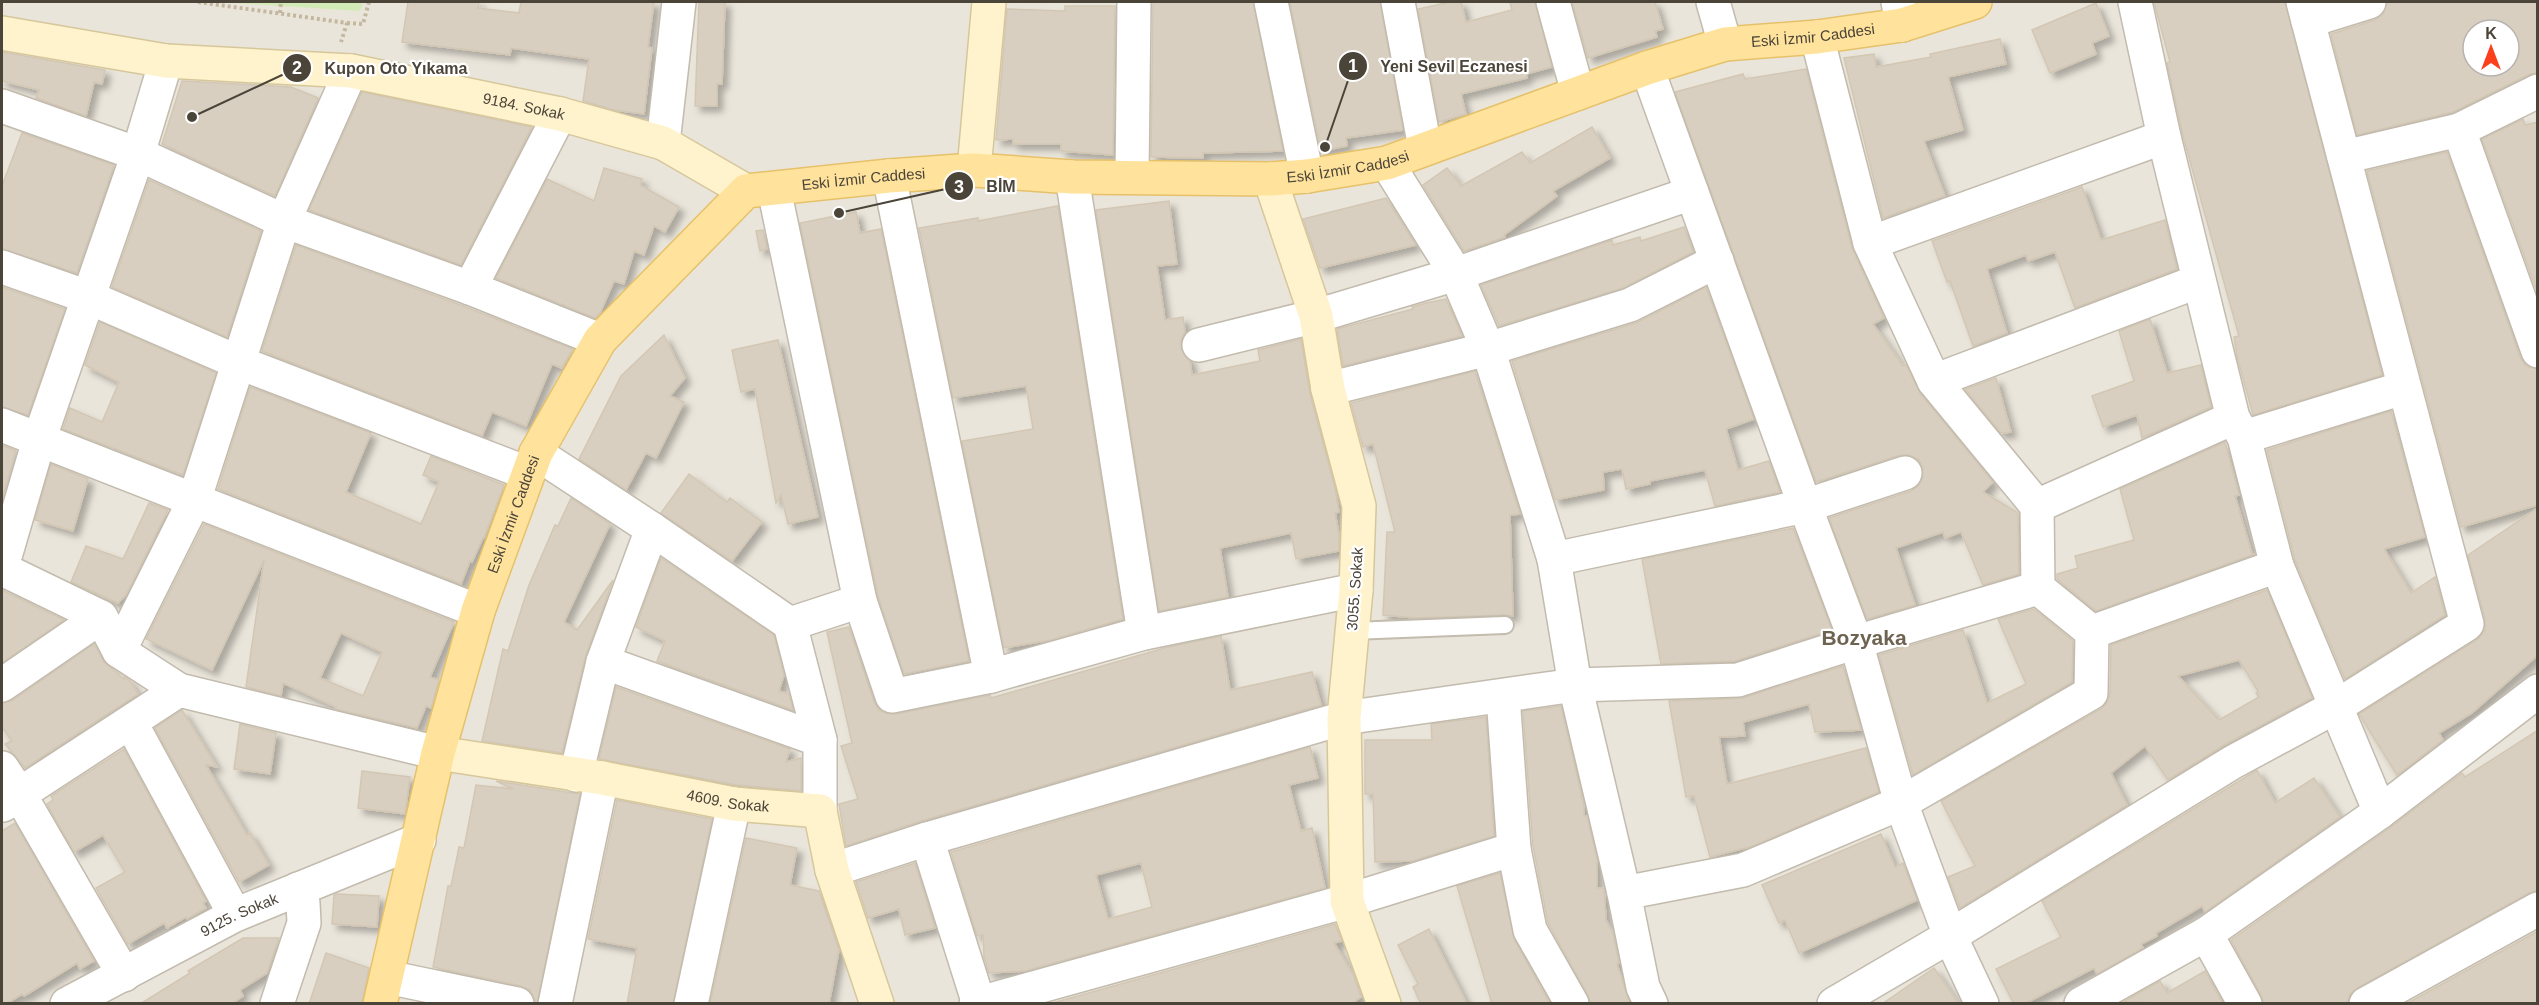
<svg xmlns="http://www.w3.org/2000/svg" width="2539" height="1005" font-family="Arial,sans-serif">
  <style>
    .residential { fill: #eae5da; fill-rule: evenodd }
    .green { fill: #d2eab5 }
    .building { fill: #d8cfc1; stroke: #d3c7b4; stroke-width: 1.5; fill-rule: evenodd; filter: url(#shadow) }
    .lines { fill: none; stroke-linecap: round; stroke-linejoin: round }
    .lane-casing { stroke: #c2bbae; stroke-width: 20 }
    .street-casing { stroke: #c2bbae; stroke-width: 36 }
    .secondary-casing { stroke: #d6c79b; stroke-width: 36 }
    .primary-casing { stroke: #e6c16a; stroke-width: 36 }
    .path { stroke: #c4b79f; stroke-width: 4; stroke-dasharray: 3 3; stroke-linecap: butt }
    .lane { stroke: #fff; stroke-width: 16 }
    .street { stroke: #fff; stroke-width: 33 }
    .secondary { stroke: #fff3cd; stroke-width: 33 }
    .primary { stroke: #ffe39c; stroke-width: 33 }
    .labels { text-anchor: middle; stroke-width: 4.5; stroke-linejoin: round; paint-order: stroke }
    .street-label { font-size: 15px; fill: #4b4439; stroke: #fff }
    .district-label { font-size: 21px; font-weight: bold; fill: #6e6250; stroke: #fff }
    .leader { fill: none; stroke: #4b4439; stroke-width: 2 }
    .callout-dot { fill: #4b4439; stroke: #fff; stroke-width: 2 }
    .mark-label { font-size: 18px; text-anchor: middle; font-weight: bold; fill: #fff }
    .callout-label { font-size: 16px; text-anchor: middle; font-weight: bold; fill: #4b4439; stroke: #fff; stroke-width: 4.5; stroke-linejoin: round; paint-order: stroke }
  </style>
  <defs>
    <filter id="shadow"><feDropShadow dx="5.5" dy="5.5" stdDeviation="3" flood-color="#0004"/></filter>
  </defs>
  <rect width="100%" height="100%" fill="#f6f3ec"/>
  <path class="residential" d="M 2,2 L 2537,2 L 2537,1003 L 2,1003 ZM 2473,30 L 2509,30 L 2509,66 L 2473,66 Z"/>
  <path class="green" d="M 217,2 L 363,2 L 360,11 Z"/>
  <g class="building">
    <path d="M 408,2 L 479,2 L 478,8 L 519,13 L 521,2 L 654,2 L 648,47 L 652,48 L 644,114 L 614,110 L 583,101 L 589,59 L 511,48 L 510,55 L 402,42 Z"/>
    <path d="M 699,2 L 725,2 L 722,84 L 717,84 L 717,106 L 695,106 Z"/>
    <path d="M 1153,2 L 1253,2 L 1283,151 L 1203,153 L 1203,158 L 1151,157 Z"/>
    <path d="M 1290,2 L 1380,2 L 1403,130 L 1346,138 L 1347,146 L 1321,151 Z"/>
    <path d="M 1450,2 L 1461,2 L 1466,22 L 1512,10 L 1510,2 L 1535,2 L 1552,67 L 1526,74 L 1527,78 L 1461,94 L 1466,114 L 1439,122 L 1418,9 Z"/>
    <path d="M 1572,2 L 1655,2 L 1663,29 L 1655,31 L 1657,37 L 1588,58 Z"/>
    <path d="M 2154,2 L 2285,2 L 2382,375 L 2253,415 L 2237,356 L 2234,337 L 2239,336 L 2183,136 L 2167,63 L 2170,62 Z"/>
    <path d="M 2387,2 L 2538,2 L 2538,73 L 2530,74 L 2453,112 L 2357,135 L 2331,34 L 2375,20 L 2383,14 ZM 2473,30 L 2509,30 L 2509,66 L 2473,66 Z"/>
    <path d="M 2096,3 L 2109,36 L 2092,43 L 2096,54 L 2050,73 L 2032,30 Z"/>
    <path d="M 1065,6 L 1115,6 L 1113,155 L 1061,151 L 1061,144 L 1013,144 L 1013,139 L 996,140 L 1007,9 L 1065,11 Z"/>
    <path d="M 2000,39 L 2006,64 L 1948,77 L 1963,130 L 1924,141 L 1945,196 L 1883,218 L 1844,58 L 1874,54 L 1876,67 L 1931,57 L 1930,54 Z"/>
    <path d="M 2,52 L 105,70 L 102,84 L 94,82 L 86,116 L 36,98 L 39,90 L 2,81 Z"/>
    <path d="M 1806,69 L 1852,248 L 1884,318 L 1873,324 L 1903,366 L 1906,364 L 1920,393 L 1993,482 L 1983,492 L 2018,513 L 2019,574 L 1983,585 L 1961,532 L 1945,538 L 1943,532 L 1896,548 L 1915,605 L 1867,619 L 1829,518 L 1911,491 L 1919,485 L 1923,477 L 1923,467 L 1918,459 L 1909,455 L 1900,455 L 1816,482 L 1675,92 L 1743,74 L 1745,79 Z"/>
    <path d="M 182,81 L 291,87 L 318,98 L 275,196 L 162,144 Z"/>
    <path d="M 362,92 L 532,127 L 461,265 L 309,210 Z"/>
    <path d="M 2523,119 L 2525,125 L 2538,122 L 2538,294 L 2482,139 Z"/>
    <path d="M 1592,127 L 1610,158 L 1553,191 L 1557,196 L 1504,235 L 1505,237 L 1464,251 L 1423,185 L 1447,168 L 1461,186 L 1522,152 L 1530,163 Z"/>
    <path d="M 22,133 L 114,165 L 77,273 L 2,249 L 2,186 Z"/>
    <path d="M 2447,152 L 2520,357 L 2526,366 L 2538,369 L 2538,505 L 2461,527 L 2367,171 Z"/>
    <path d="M 604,168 L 642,179 L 640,185 L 679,207 L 665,232 L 654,226 L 644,255 L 634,251 L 624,284 L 614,281 L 600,313 L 595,318 L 496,278 L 547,179 L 594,201 Z"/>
    <path d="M 149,180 L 261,231 L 227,337 L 112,287 Z"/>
    <path d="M 2082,187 L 2101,240 L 2165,220 L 2177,269 L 2075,308 L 2055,252 L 2028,261 L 2026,255 L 1987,269 L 2007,333 L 1973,346 L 1950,281 L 1947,282 L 1932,241 Z"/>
    <path d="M 1386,198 L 1416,245 L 1320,268 L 1303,219 Z"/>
    <path d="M 1169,201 L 1177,264 L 1157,266 L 1165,320 L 1183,317 L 1185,332 L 1181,340 L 1181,349 L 1190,361 L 1192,375 L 1260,361 L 1258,350 L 1301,339 L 1310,394 L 1335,488 L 1339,512 L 1335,513 L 1339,534 L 1339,551 L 1296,559 L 1291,533 L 1220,548 L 1228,597 L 1159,611 L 1096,210 Z"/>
    <path d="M 1058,206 L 1123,619 L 1051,640 L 1004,648 L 962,441 L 1033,429 L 1026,386 L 953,398 L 919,228 L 978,218 L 978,221 Z"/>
    <path d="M 856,212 L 860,233 L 881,229 L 969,661 L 904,674 L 878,596 L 800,223 Z"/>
    <path d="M 1684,227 L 1693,252 L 1623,288 L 1499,326 L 1481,285 L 1612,240 L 1613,245 L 1640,237 L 1641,241 Z"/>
    <path d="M 763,230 L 767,249 L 760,251 L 756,231 Z"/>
    <path d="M 296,245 L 463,306 L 573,349 L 562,368 L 552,364 L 526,426 L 492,412 L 482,436 L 262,351 Z"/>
    <path d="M 2,287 L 65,309 L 28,415 L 2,407 Z"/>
    <path d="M 1706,287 L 1754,419 L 1726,429 L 1738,470 L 1769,461 L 1780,492 L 1715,506 L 1705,470 L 1650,481 L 1650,484 L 1626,489 L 1622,469 L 1603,472 L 1604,490 L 1555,500 L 1512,361 L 1636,323 Z"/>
    <path d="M 1446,299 L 1462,336 L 1343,366 L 1337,329 L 1413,309 L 1412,307 L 1426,303 Z"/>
    <path d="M 2150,319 L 2167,373 L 2201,365 L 2211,407 L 2142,438 L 2137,415 L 2103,427 L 2092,396 L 2134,381 L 2119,331 Z"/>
    <path d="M 100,322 L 216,373 L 183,475 L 63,429 L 70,408 L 102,422 L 119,382 L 85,365 Z"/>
    <path d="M 664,335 L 685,378 L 670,396 L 684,402 L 656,458 L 646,453 L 626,490 L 579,459 L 621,376 Z"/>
    <path d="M 778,340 L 818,517 L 788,524 L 781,495 L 776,503 L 755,389 L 741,392 L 732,350 Z"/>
    <path d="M 1475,371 L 1520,514 L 1510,515 L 1513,616 L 1505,615 L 1416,618 L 1383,615 L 1387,532 L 1395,532 L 1373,444 L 1363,447 L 1351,403 Z"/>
    <path d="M 1996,378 L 2011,432 L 2001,433 L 1965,389 Z"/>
    <path d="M 250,387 L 371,433 L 346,492 L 421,524 L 439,482 L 423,475 L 431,456 L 504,485 L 484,538 L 483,538 L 472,562 L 470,561 L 461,584 L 218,489 Z"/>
    <path d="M 2391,411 L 2425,537 L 2384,549 L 2411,593 L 2435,577 L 2445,615 L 2345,679 L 2295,560 L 2267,450 Z"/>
    <path d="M 2225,442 L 2239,495 L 2235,496 L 2252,554 L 2255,554 L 2096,611 L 2057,579 L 2057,574 L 2078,568 L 2075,556 L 2134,540 L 2120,489 Z"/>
    <path d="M 2,445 L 16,451 L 2,500 Z"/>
    <path d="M 51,464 L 88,479 L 73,531 L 35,520 Z"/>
    <path d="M 689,474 L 727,502 L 730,498 L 762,522 L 732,561 L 661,513 Z"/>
    <path d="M 571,498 L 610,524 L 564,622 L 577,630 L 613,580 L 585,658 L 562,753 L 482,741 L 503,649 L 508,651 L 529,585 L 555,525 L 558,526 Z"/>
    <path d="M 149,503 L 168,510 L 126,595 L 118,603 L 71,582 L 86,546 L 123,559 Z"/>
    <path d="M 2538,508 L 2538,655 L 2472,713 L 2439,733 L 2443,740 L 2397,775 L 2359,714 L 2478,639 L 2485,630 L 2485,619 L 2468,555 Z"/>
    <path d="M 204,524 L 454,622 L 430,677 L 439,680 L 431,708 L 426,706 L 417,728 L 335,709 L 336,707 L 283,683 L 281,696 L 246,687 L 264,560 L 212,670 L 146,639 ZM 341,633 L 382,652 L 363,696 L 320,678 Z"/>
    <path d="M 1793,528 L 1832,630 L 1735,661 L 1661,664 L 1642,559 Z"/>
    <path d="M 661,558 L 774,635 L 784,675 L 779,691 L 789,694 L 793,710 L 657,661 L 665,641 L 636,627 Z"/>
    <path d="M 2,590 L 64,620 L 2,663 Z"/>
    <path d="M 2267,590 L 2312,698 L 2224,745 L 2168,780 L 2145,746 L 2111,773 L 2127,805 L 1960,908 L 1948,877 L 1975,866 L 1941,801 L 2101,709 L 2107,702 L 2110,693 L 2111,645 ZM 2239,660 L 2258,691 L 2256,693 L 2259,697 L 2219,720 L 2178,676 Z"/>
    <path d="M 2034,609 L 2073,641 L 2072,682 L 1913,775 L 1879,655 L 1963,630 L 1987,703 L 2026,684 L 1998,619 Z"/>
    <path d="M 849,627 L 874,702 L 879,710 L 887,714 L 896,714 L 990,695 L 991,698 L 1168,647 L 1221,636 L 1230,690 L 1312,672 L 1321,705 L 921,821 L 846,846 L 839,804 L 858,799 L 841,746 L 852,743 L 827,632 Z"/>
    <path d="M 94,644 L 104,662 L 124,679 L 125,677 L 130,681 L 138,694 L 25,768 L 5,744 L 12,741 L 2,727 L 2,703 L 13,700 Z"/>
    <path d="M 1843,666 L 1861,730 L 1815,732 L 1809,704 L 1743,722 L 1745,736 L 1719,737 L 1727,784 L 1866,748 L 1879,792 L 1753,846 L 1710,857 L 1694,796 L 1686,797 L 1669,701 L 1743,698 Z"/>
    <path d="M 616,687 L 790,749 L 786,762 L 801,758 L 801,791 L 737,785 L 599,759 Z"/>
    <path d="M 1561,706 L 1584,806 L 1584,816 L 1587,816 L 1597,859 L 1597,888 L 1604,888 L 1606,920 L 1613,933 L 1619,963 L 1617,964 L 1630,1004 L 1591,1004 L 1588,995 L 1548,923 L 1533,846 L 1523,711 Z"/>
    <path d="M 182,710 L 217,767 L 206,765 L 247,835 L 250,833 L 269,865 L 239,882 L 155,728 Z"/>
    <path d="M 1486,717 L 1494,836 L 1412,861 L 1375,862 L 1373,794 L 1365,794 L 1365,740 L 1432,740 L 1431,724 Z"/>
    <path d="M 240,724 L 276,733 L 270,774 L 234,769 Z"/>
    <path d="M 2538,730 L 2538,890 L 2529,893 L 2357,988 L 2350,994 L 2347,1004 L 2264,1004 L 2261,995 L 2231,940 L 2391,827 L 2462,773 L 2465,777 Z"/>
    <path d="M 1310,747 L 1318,778 L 1289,785 L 1301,831 L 1312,828 L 1325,888 L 1025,971 L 989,973 L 984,957 L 983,935 L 977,936 L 951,852 ZM 1141,863 L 1152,907 L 1108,919 L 1096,875 Z"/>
    <path d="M 124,749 L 206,901 L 203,903 L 206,908 L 187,919 L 186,917 L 167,928 L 164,923 L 128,944 L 96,888 L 125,872 L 103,835 L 74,852 L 47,804 L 53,800 L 51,796 Z"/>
    <path d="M 2257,770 L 2275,803 L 2314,778 L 2340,817 L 2205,912 L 2202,906 L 2156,933 L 2157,936 L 2141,944 L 2143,948 L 2097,974 L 2094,968 L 2024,1004 L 2014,1004 L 1996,969 L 2061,937 L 2042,901 Z"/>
    <path d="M 362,771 L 410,777 L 405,814 L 358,808 Z"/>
    <path d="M 496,781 L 580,794 L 537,1004 L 530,990 L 521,986 L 433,967 L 448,886 L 451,886 L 459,847 L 464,848 L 476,785 L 513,789 Z"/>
    <path d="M 617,800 L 712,819 L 673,1004 L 627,1004 L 637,948 L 588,939 Z"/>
    <path d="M 15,823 L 94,961 L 80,969 L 77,963 L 24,996 L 22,994 L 6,1004 L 2,1004 L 2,831 Z"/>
    <path d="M 1881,834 L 1895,867 L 1903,863 L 1917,900 L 1799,953 L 1785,920 L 1779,923 L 1762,885 Z"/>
    <path d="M 746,838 L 797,848 L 790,885 L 819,891 L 839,950 L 829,1004 L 710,1004 Z"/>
    <path d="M 915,863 L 935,928 L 905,935 L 899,909 L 868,918 L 856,882 Z"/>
    <path d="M 1500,873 L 1514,939 L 1550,1004 L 1492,1004 L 1457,886 Z"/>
    <path d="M 337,894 L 379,896 L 377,927 L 332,924 L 334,895 Z"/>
    <path d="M 1335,924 L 1342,941 L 1334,943 L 1354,976 L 1361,997 L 1351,1004 L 1049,1004 Z"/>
    <path d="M 1429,929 L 1467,1004 L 1421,1004 L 1413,987 L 1418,984 L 1398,945 Z"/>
    <path d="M 2538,931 L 2538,1004 L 2406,1004 Z"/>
    <path d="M 243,938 L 279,938 L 267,973 L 240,990 L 243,996 L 231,1004 L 140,1004 L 190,973 L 188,971 Z"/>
    <path d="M 326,953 L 369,968 L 362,1004 L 309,1004 Z"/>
    <path d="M 1934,968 L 1959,1004 L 1882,1004 Z"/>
    <path d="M 2205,971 L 2223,1004 L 2123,1002 L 2160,981 L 2167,993 Z"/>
  </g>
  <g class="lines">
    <g class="lane-casing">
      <path id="lane" d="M 1352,631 L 1505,625"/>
    </g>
    <g class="street-casing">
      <g id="street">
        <path d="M 1271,2 L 1307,176"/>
        <path d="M 1398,2 L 1425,148"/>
        <path d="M 1553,2 L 1578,93"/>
        <path d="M 1713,2 L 1725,44"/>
        <path d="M 1898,2 L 1902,25"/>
        <path d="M 2135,2 L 2164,137 L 2233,418 L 2244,437 L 2277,566 L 2380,812"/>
        <path d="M 2308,21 L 2369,2"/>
        <path d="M 1647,68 L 1805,506 L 1856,642 L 1901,803 L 1950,936 L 1982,1004"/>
        <path d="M 2,106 L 138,154 L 284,221 L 470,288 L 600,340"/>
        <path d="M 2459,130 L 2538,351"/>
        <path d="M 663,143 L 679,2"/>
        <path d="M 2344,157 L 2459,130 L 2538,91"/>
        <path d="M 1387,163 L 1456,274 L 1488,349 L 1554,559 L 1575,685 L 1624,893 L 1643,987 L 1651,1004"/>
        <path d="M 1072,177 L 1144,633"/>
        <path d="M 1132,177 L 1134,2"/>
        <path d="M 774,189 L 860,601 L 892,696 L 991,676 L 889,176"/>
        <path d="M 1870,243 L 2164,137"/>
        <path d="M 2,267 L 88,297 L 240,363 L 527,473"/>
        <path d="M 470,288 L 560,114"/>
        <path d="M 1199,345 L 1316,316 L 1456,274 L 1692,193"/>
        <path d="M 1934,381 L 2199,281"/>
        <path d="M 1328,389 L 1488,349 L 1630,305 L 1717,261"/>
        <path d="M 2,425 L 478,611"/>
        <path d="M 2244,437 L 2403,388"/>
        <path d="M 536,453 L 652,529 L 790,624 L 860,601"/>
        <path d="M 2037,506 L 2233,418"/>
        <path d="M 1554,559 L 1805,506 L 1905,473"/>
        <path d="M 2,567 L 39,440 L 138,154 L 166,61"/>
        <path d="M 2,569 L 101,617 L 119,651 L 179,690 L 438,753"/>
        <path d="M 790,624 L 820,740 L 820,811"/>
        <path d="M 2092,632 L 2277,566"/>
        <path d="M 119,651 L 194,501 L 284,221 L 351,71"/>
        <path d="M 603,662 L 820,740"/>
        <path d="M 991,676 L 1144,633 L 1356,590"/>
        <path d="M 2,685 L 101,617"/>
        <path d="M 1503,696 L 1514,849 L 1530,930 L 1572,1004"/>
        <path d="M 131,723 L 235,915"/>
        <path d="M 2,768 L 20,795 L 124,975"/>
        <path d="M 576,775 L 603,662 L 652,529"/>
        <path d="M 3,805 L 179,690"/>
        <path d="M 927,839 L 979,1004"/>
        <path d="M 832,870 L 927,839 L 1344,718 L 1575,685 L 1738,680 L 1856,642 L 2038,588"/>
        <path d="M 1624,893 L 1743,870 L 1901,803 L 2091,693 L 2092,632 L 2038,588 L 2037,506 L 1934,381 L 1870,243 L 1817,37"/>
        <path d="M 2206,934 L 2245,1004"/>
        <path d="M 387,977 L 517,1004"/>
        <path id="s1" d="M 67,1004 L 235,915 L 419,840"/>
        <path d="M 277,1004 L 304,923 L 303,903 L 298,889"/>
        <path d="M 555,1004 L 602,778"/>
        <path d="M 691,1004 L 734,804"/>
        <path d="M 976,1004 L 1347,901 L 1514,849"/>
        <path d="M 1834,1004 L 1950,936 L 2233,762 L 2337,706 L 2467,624 L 2303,2"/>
        <path d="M 2081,1004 L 2206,934 L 2380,812 L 2538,691"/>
        <path d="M 2366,1004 L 2538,909"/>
      </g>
    </g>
    <g class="secondary-casing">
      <g id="secondary">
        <path id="s2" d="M 2,33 L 166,61 L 351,71 L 560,114 L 663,143 L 746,191"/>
        <path d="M 974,170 L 989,2"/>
        <path d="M 1270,179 L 1316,316 L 1328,389 L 1359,506 L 1356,590 L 1344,718 L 1347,901 L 1384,1004"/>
        <path id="s3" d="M 438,753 L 602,778 L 734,804 L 820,811 L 832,870 L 877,1004"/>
      </g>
    </g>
    <g class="primary-casing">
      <g id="primary">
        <path id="s4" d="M 380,1004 L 438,753 L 478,611 L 536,453 L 600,340 L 746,191 L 889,176 L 974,170 L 1072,177 L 1270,179 L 1307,176 L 1387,163 L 1647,68 L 1725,44 L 1817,37 L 1902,25 L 1975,2"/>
      </g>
    </g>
    <g class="path">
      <path d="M 198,2 L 347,23 L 341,42"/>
      <path d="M 280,13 L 281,2"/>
      <path d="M 347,23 L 363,24 L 369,2"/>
    </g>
    <use href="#lane" class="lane"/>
    <use href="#street" class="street"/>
    <use href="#secondary" class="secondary"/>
    <use href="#primary" class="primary"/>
  </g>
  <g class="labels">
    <g class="street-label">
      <text dy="5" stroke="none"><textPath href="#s4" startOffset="2002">Eski İzmir Caddesi</textPath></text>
      <text dy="5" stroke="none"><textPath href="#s2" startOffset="528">9184. Sokak</textPath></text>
      <text dy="5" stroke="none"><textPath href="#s4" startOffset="1516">Eski İzmir Caddesi</textPath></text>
      <text dy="5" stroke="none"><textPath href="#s4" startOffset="1030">Eski İzmir Caddesi</textPath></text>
      <text dy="5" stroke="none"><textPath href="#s4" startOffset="508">Eski İzmir Caddesi</textPath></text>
      <text transform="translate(1355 589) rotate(-86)" y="5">3055. Sokak</text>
      <text dy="5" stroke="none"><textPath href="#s3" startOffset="294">4609. Sokak</textPath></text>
      <text dy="5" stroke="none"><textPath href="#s1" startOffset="194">9125. Sokak</textPath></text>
    </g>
    <g class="district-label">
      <text x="1864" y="645">Bozyaka</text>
    </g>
  </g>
  <path class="leader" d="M1325 147L1353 66M192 117L297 68M839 213L959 186"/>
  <g class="callout-dot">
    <circle cx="1325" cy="147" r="6"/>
    <circle cx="192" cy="117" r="6"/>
    <circle cx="839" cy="213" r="6"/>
    <circle cx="1353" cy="66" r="15"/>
    <circle cx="297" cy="68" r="15"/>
    <circle cx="959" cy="186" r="15"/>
  </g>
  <g class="mark-label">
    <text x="1353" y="72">1</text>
    <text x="297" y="74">2</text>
    <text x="959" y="193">3</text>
  </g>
  <g class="callout-label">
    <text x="1454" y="72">Yeni Sevil Eczanesi</text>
    <text x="396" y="74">Kupon Oto Yıkama</text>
    <text x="1001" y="192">BİM</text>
  </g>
  <rect width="2539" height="1005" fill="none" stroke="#4b4439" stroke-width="6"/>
  <g transform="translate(2491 48)"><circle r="28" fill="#ffffff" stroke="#b7b4b0" stroke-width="1.5"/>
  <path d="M0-4.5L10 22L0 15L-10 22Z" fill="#fc3f1d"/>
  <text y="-9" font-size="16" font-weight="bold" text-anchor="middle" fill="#4b4439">K</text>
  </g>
</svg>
